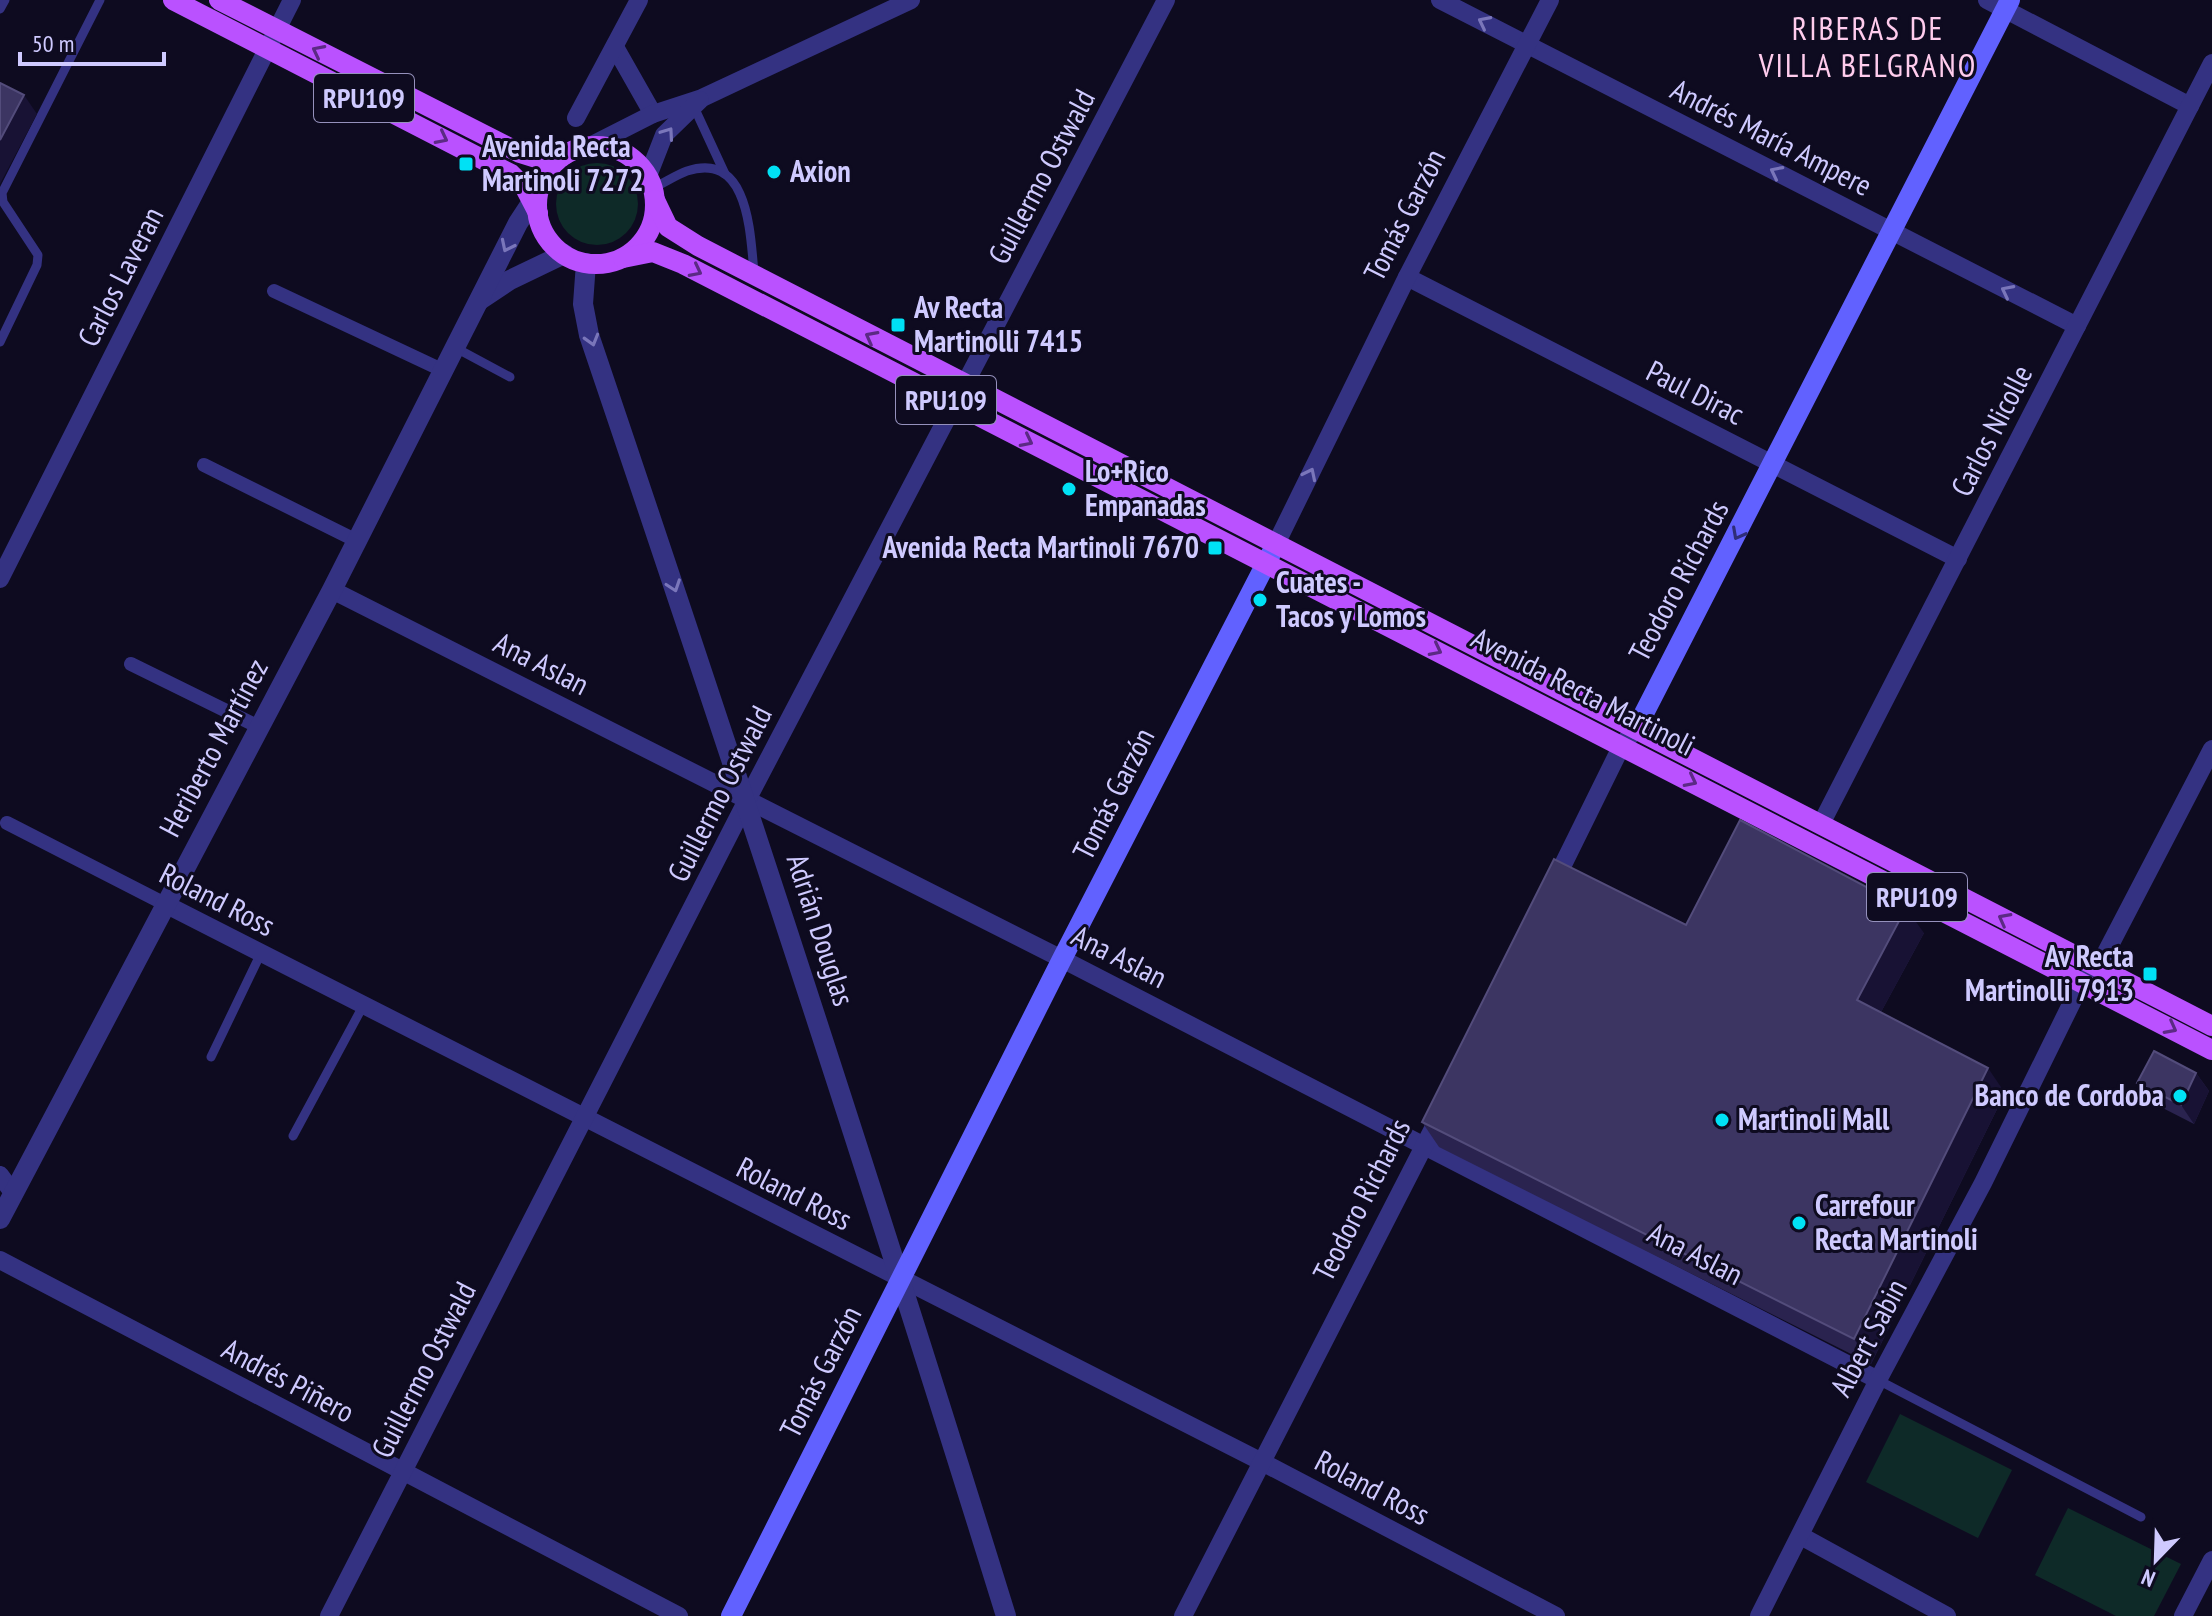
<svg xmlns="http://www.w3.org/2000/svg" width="2212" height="1616" font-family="'PT Sans Narrow',sans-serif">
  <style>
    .green { fill: #0e2a28 }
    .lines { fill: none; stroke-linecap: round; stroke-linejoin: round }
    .service { stroke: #343282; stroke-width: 9 }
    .pedestrian { stroke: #343282; stroke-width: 14 }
    .minor { stroke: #343282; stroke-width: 18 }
    .tertiary { stroke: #343282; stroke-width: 20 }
    .secondary { stroke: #6161ff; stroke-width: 20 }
    .primary { stroke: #ba51ff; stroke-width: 20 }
    .wall { fill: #2a234f }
    .shaded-wall { fill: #181234 }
    .building { fill: #3c3562; stroke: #534c7b; stroke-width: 2 }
    .oneway { stroke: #7a76ba }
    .oneway2 { stroke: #5b2a84 }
    .oneway3 { stroke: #2f2d79 }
    .poi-dot { fill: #00e1f5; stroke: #0e0b20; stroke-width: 3 }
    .labels { text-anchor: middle; stroke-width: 6; stroke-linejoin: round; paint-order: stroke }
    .shield { fill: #0e0b20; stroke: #9591bc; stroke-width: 2 }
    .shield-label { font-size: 28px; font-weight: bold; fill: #cfcaff }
    .street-label { font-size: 30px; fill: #cfcaff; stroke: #0e0b20 }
    .poi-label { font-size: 30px; font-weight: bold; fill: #cfcaff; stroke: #0e0b20; text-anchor: start }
    .neighbourhood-label { font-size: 32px; letter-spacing: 2px; fill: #ffcced; stroke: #0e0b20 }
  </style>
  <rect width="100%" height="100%" fill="#0e0b20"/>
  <g class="green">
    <circle cx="597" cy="204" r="41"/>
    <path d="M 1900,1414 L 2012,1470 L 1978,1538 L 1866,1482 Z"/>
    <path d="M 2068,1508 L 2181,1564 L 2154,1616 L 2116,1616 L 2035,1575 Z"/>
  </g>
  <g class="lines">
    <g class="service">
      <path d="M 0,9 L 5,0"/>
      <path d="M 694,107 L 725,174"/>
      <path d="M 653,188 C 664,183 676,175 687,171 C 749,151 750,233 754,272"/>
      <path d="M 0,342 L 37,265 L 38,255 L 3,202 L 2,193 L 100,0"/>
      <path d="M 454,347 L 510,377"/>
      <path d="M 211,1057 L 261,953"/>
      <path d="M 293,1136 L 363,1006"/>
      <path d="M 1878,1380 L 2141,1517"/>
    </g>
    <g class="pedestrian">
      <path d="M 274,291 L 442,370"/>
      <path d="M 204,465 L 357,541"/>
      <path d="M 131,664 L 259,727"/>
      <path d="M 7,823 L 165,904"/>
    </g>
    <g class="minor">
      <path d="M 1440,0 L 2077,326"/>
      <path d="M 1987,0 L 2190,106"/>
      <path d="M 615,47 L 653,114"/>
      <path d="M 576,118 L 639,0"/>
      <path d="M 590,146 L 653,114 L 702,98 L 911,0"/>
      <path d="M 648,176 L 664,135 L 700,100"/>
      <path d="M 1407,277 L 1958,559"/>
      <path d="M 1276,544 L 1407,277 L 1550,0"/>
      <path d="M 0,579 L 292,0"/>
      <path d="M 332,590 L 1062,959 L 1878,1380"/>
      <path d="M 1821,824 L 2212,63"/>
      <path d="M 1553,885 L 1622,745 L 1636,729"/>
      <path d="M 165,904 L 1262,1462 L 1556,1616"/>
      <path d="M 0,1175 L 14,1194"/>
      <path d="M 0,1260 L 679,1616"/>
      <path d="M 1801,1536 L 1947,1616"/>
      <path d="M 329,1616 L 747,800 L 1166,0"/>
      <path d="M 1183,1616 L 1441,1113"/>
      <path d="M 1759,1616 L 1878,1380 L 1983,1183 L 2082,982 L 2098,968 L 2212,749"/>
      <path d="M 2183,1616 L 2212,1560"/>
    </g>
    <g class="tertiary">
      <path d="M 586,263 L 583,304 L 589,335 C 733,760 873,1187 1006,1616"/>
      <path d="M 480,300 L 510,280 L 564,254"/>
      <path d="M 0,1219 L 332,590 L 518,223 L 539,191"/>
    </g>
    <g class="secondary">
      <path d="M 1636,729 L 2010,0"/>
      <path d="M 731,1616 L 1062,959 L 1276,544"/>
    </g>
    <g class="primary">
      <path d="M 173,0 L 511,174 L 525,188 L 538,213"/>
      <path d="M 219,0 L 520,153 L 536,158 L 566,154"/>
      <circle cx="596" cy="205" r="59"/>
      <path d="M 655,200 L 668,227 L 698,246 L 2212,1026"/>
      <path d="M 623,258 L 653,252 L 683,264 L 2212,1050"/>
    </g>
  </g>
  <g class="wall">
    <path d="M 1686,925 L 1924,933 L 1881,1012 L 2005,1093 L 1871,1364 L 1439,1147 L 1422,1122 Z"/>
    <path d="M 2196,1073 L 2209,1091 L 2194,1124 L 2151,1102 L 2137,1083 Z"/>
  </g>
  <g class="shaded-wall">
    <path d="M 24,95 L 37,114 L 0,184 L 0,140 Z"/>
    <path d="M 1906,908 L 1924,933 L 1874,1025 L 1857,1000 Z"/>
    <path d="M 1988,1068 L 2005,1093 L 1871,1364 L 1854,1339 Z"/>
    <path d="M 2196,1073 L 2209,1091 L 2194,1124 L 2181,1105 Z"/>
  </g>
  <g class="building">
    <path d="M 0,83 L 24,95 L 0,140 Z"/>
    <path d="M 1740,820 L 1906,908 L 1857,1000 L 1988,1068 L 1854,1339 L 1422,1122 L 1554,859 L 1686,925 Z"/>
    <path d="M 2154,1051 L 2196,1073 L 2181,1105 L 2137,1083 Z"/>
  </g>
  <defs><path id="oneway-chevron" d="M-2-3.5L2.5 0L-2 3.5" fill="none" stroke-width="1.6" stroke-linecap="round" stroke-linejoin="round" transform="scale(2)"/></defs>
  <g class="oneway">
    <use href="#oneway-chevron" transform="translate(1484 22) rotate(-153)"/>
    <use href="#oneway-chevron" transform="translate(668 133) rotate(-55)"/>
    <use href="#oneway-chevron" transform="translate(1776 172) rotate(-153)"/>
    <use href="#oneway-chevron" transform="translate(507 246) rotate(116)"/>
    <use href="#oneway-chevron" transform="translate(2007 291) rotate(-153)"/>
    <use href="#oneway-chevron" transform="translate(592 340) rotate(74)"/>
    <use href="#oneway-chevron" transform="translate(1310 474) rotate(-64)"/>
    <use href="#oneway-chevron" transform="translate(674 586) rotate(71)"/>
  </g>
  <g class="oneway2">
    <use href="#oneway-chevron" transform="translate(318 51) rotate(-153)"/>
    <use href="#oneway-chevron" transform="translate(442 138) rotate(27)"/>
    <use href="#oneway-chevron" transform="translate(696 271) rotate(27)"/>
    <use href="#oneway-chevron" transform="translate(871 337) rotate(-152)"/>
    <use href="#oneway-chevron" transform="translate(1027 441) rotate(27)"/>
    <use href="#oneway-chevron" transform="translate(1436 650) rotate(27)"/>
    <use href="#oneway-chevron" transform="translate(1691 781) rotate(27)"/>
    <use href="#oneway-chevron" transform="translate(2004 919) rotate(-152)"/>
    <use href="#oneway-chevron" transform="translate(2171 1028) rotate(28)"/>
  </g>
  <use class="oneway3" href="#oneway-chevron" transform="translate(1738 534) rotate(118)"/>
  <g class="poi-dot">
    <rect x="458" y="156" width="16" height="16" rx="4"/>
    <circle cx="774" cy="172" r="8"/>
    <rect x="890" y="317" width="16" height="16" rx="4"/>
    <circle cx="1069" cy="489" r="8"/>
    <rect x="1207" y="540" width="16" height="16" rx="4"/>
    <circle cx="1260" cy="600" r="8"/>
    <rect x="2142" y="966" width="16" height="16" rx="4"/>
    <circle cx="2180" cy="1096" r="8"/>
    <circle cx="1722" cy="1120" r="8"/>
    <circle cx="1799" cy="1223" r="8"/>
  </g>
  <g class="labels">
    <g class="shield">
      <rect x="314" y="74" width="100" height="48" rx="6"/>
      <rect x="896" y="376" width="100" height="48" rx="6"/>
      <rect x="1867" y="873" width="100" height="48" rx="6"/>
    </g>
    <g class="shield-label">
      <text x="364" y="108">RPU109</text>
      <text x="946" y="410">RPU109</text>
      <text x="1917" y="907">RPU109</text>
    </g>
    <g class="street-label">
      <text transform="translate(1771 138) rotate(27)" y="10">Andrés María Ampere</text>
      <text transform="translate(1042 177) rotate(-62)" y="10">Guillermo Ostwald</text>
      <text transform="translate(1405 215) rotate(-63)" y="10">Tomás Garzón</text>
      <text transform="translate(121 277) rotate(-63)" y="10">Carlos Laveran</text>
      <text transform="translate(1695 393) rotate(27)" y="10">Paul Dirac</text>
      <text transform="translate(1992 431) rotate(-63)" y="10">Carlos Nicolle</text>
      <text transform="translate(1679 581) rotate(-62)" y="10">Teodoro Richards</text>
      <text transform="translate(541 664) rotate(27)" y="10">Ana Aslan</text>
      <text transform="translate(1583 692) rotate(27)" y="10">Avenida Recta Martinoli</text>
      <text transform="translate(214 748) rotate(-62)" y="10">Heriberto Martínez</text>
      <text transform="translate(720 794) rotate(-63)" y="10">Guillermo Ostwald</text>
      <text transform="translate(1114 794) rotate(-63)" y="10">Tomás Garzón</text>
      <text transform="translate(217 900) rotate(27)" y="10">Roland Ross</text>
      <text transform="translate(820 930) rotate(72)" y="10">Adrián Douglas</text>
      <text transform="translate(1119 957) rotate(27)" y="10">Ana Aslan</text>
      <text transform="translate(794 1194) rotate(27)" y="10">Roland Ross</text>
      <text transform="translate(1362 1200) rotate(-63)" y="10">Teodoro Richards</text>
      <text transform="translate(1695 1254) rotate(27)" y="10">Ana Aslan</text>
      <text transform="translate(1869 1338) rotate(-62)" y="10">Albert Sabin</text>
      <text transform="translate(424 1370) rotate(-63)" y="10">Guillermo Ostwald</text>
      <text transform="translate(821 1372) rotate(-63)" y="10">Tomás Garzón</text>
      <text transform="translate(288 1381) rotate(28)" y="10">Andrés Piñero</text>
      <text transform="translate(1372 1488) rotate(28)" y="10">Roland Ross</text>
    </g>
    <g class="poi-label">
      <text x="482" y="157">Avenida Recta<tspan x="482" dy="34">Martinoli 7272</tspan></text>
      <text x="790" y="182">Axion</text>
      <text x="914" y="318">Av Recta<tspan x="914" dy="34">Martinolli 7415</tspan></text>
      <text x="1085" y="482">Lo+Rico<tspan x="1085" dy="34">Empanadas</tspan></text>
      <text x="1199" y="558" text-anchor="end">Avenida Recta Martinoli 7670</text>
      <text x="1276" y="593">Cuates -<tspan x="1276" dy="34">Tacos y Lomos</tspan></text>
      <text x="2134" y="967" text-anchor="end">Av Recta<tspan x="2134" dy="34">Martinolli 7913</tspan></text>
      <text x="2164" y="1106" text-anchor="end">Banco de Cordoba</text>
      <text x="1738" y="1130">Martinoli Mall</text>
      <text x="1815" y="1216">Carrefour<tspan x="1815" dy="34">Recta Martinoli</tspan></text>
    </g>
    <g class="neighbourhood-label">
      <text x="1868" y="40">RIBERAS DE<tspan x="1868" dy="37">VILLA BELGRANO</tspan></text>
    </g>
  </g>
  <g transform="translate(2156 1560) rotate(203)" stroke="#0e0b20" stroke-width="6" paint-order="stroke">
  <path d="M0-6L14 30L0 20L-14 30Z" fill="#cfcaff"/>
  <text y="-12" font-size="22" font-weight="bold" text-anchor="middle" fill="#cfcaff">N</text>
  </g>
  <path d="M20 52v12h144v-12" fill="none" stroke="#cfcaff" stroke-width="4"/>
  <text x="32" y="52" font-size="24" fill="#cfcaff" stroke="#0e0b20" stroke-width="6" paint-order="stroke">50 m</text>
</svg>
